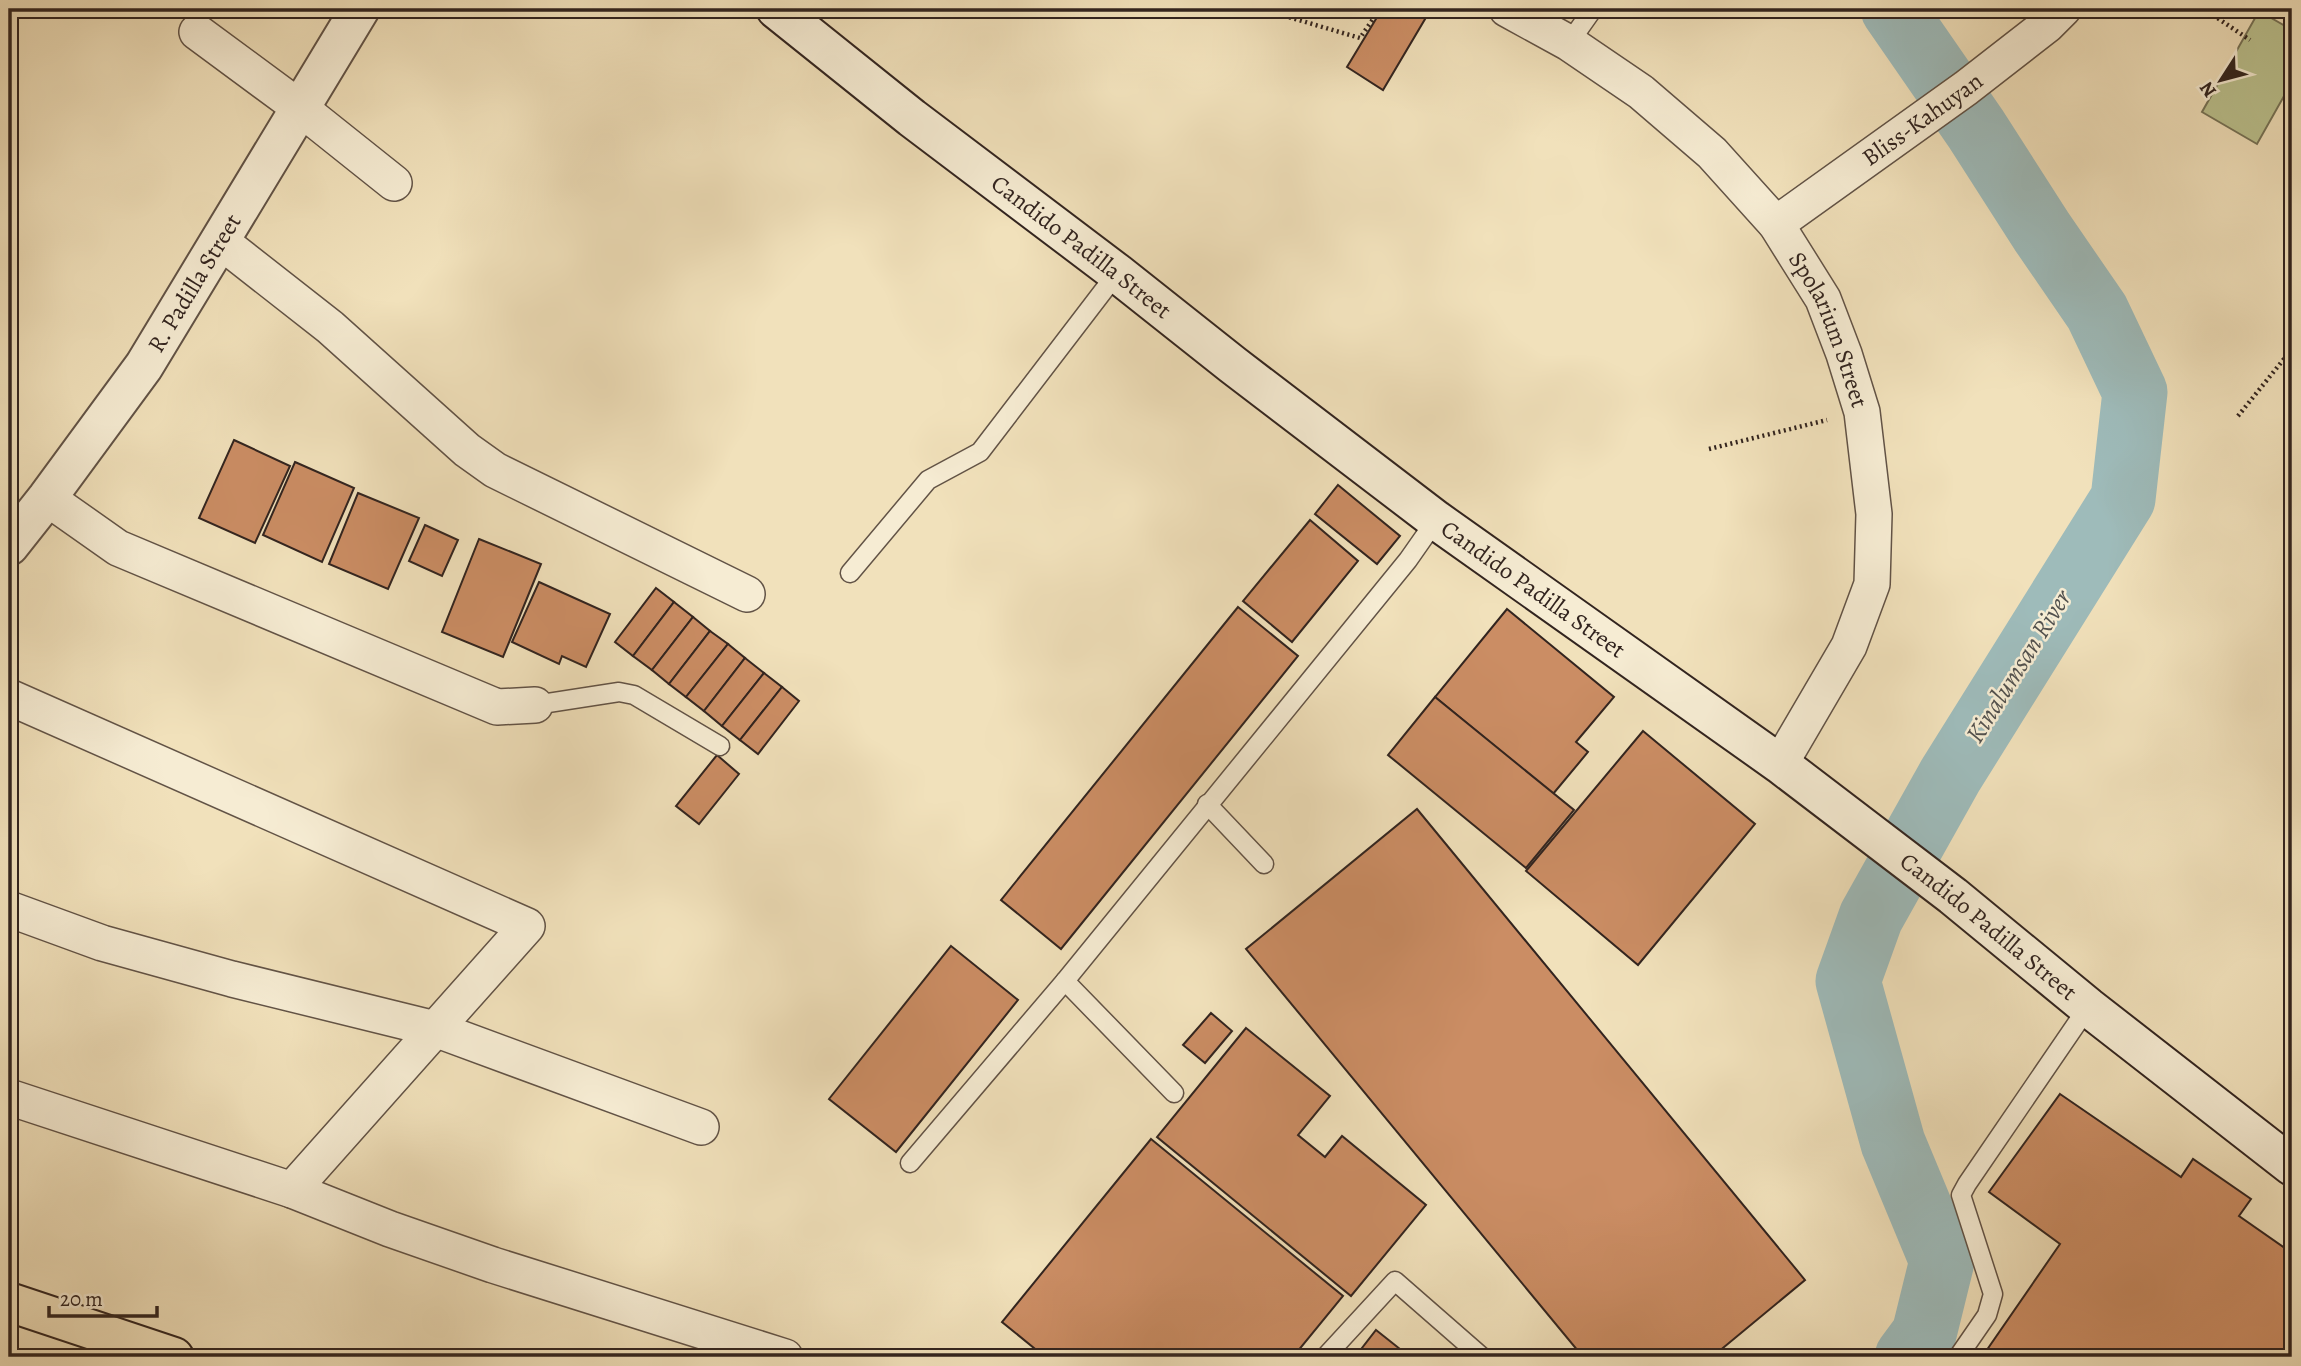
<svg xmlns="http://www.w3.org/2000/svg" width="2301" height="1366" font-family="Alegreya,serif">
  <style>
    .green { fill: #bbc28f; stroke: #767357; stroke-width: 2 }
    .lines { fill: none; stroke-linecap: round; stroke-linejoin: round }
    .river { stroke: #9ebbba; stroke-width: 65 }
    .building { fill: #cb8d64; stroke: #32241f; stroke-width: 2 }
    .service-casing { stroke: #625346; stroke-width: 21 }
    .minor-casing { stroke: #625346; stroke-width: 38 }
    .tertiary-casing { stroke: #625346; stroke-width: 42 }
    .secondary-casing { stroke: #32241f; stroke-width: 42 }
    .primary-casing { stroke: #32241f; stroke-width: 42 }
    .path { stroke: #32241f; stroke-width: 4.5; stroke-dasharray: 2 3.5; stroke-linecap: butt }
    .service { stroke: #f6ecd3; stroke-width: 18 }
    .minor { stroke: #f6ecd3; stroke-width: 35 }
    .tertiary { stroke: #f6ecd3; stroke-width: 38 }
    .secondary { stroke: #f6ecd3; stroke-width: 38 }
    .primary { stroke: #f1e1bb; stroke-width: 38 }
    .labels { text-anchor: middle; stroke-width: 5; stroke-linejoin: round; paint-order: stroke }
    .street-label { font-size: 24px; fill: #32241f; stroke: #f6ecd3 }
    .water-label { font-size: 26px; font-style: italic; fill: #52514e; stroke: #f6ecd3 }
  </style>
  <rect width="100%" height="100%" fill="#f1e1bb"/>
  <filter id="stains"><feTurbulence type="fractalNoise" baseFrequency=".00286" numOctaves="4"/><feColorMatrix values="0 0 0 0 .2 0 0 0 0 .09 0 0 0 0 .02 0 0 0 .5 -.17"/></filter>
  <radialGradient id="worn" r=".72"><stop offset=".6" stop-color="#630" stop-opacity="0"/><stop offset="1" stop-color="#630" stop-opacity=".3"/></radialGradient>
  <path class="green" d="M 2259,11 L 2292,30 L 2292,82 L 2257,144 L 2202,112 Z"/>
  <g class="lines">
    <path class="river" d="M 1893,9 L 1976,129 L 2042,232 L 2097,312 L 2135,392 L 2123,499 L 1950,776 L 1871,917 L 1848,981 L 1893,1143 L 1942,1261 L 1924,1334 L 1907,1357"/>
  </g>
  <g class="building">
    <path d="M 1382,9 L 1419,9 L 1428,14 L 1383,90 L 1347,67 Z"/>
    <path d="M 234,440 L 290,466 L 255,543 L 199,518 Z"/>
    <path d="M 295,462 L 354,488 L 322,562 L 263,535 Z"/>
    <path d="M 1338,485 L 1400,536 L 1377,564 L 1315,514 Z"/>
    <path d="M 358,493 L 419,518 L 388,589 L 329,564 Z"/>
    <path d="M 1310,520 L 1358,561 L 1292,642 L 1243,601 Z"/>
    <path d="M 425,525 L 458,540 L 442,576 L 409,561 Z"/>
    <path d="M 479,539 L 541,564 L 503,657 L 442,632 Z"/>
    <path d="M 539,582 L 610,614 L 586,667 L 562,656 L 559,664 L 512,642 Z"/>
    <path d="M 656,588 L 674,602 L 633,656 L 615,642 Z"/>
    <path d="M 674,602 L 693,617 L 652,670 L 633,656 Z"/>
    <path d="M 1238,607 L 1298,656 L 1061,949 L 1001,900 Z"/>
    <path d="M 1507,609 L 1614,697 L 1576,742 L 1588,752 L 1553,794 L 1435,697 Z"/>
    <path d="M 693,617 L 710,631 L 669,684 L 652,670 Z"/>
    <path d="M 710,631 L 728,644 L 686,697 L 669,684 Z"/>
    <path d="M 728,644 L 745,658 L 704,711 L 686,697 Z"/>
    <path d="M 745,658 L 764,673 L 722,726 L 704,711 Z"/>
    <path d="M 764,673 L 782,687 L 740,740 L 722,726 Z"/>
    <path d="M 782,687 L 799,701 L 758,754 L 740,740 Z"/>
    <path d="M 1435,697 L 1574,810 L 1526,868 L 1388,755 Z"/>
    <path d="M 1643,731 L 1755,824 L 1638,965 L 1526,871 Z"/>
    <path d="M 717,755 L 739,774 L 699,824 L 676,806 Z"/>
    <path d="M 1417,809 L 1805,1280 L 1712,1357 L 1583,1357 L 1246,949 Z"/>
    <path d="M 951,946 L 1018,1000 L 896,1152 L 829,1099 Z"/>
    <path d="M 1211,1013 L 1232,1031 L 1205,1063 L 1183,1045 Z"/>
    <path d="M 1246,1028 L 1330,1096 L 1298,1135 L 1325,1157 L 1342,1136 L 1426,1205 L 1351,1296 L 1157,1137 Z"/>
    <path d="M 2060,1094 L 2181,1177 L 2193,1159 L 2251,1199 L 2239,1216 L 2292,1253 L 2292,1357 L 1982,1357 L 2060,1244 L 1989,1192 Z"/>
    <path d="M 1151,1139 L 1343,1296 L 1293,1357 L 1045,1357 L 1002,1322 Z"/>
    <path d="M 1376,1330 L 1410,1357 L 1355,1357 Z"/>
  </g>
  <g class="lines">
    <g class="service-casing">
      <g id="service">
        <path d="M 1569,43 L 1593,9"/>
        <path d="M 850,573 L 928,480 L 980,452 L 1117,273"/>
        <path d="M 535,705 L 619,692 L 634,695 L 720,746"/>
        <path d="M 1207,804 L 1264,864"/>
        <path d="M 1065,981 L 1174,1093"/>
        <path d="M 910,1163 L 1065,981 L 1408,560 L 1436,520"/>
        <path d="M 1325,1357 L 1395,1281 L 1482,1357"/>
        <path d="M 1958,1357 L 1987,1315 L 1993,1294 L 1961,1195 L 1967,1184 L 2088,1007"/>
      </g>
    </g>
    <g class="minor-casing">
      <g id="minor">
        <path id="s1" d="M 1507,9 L 1569,43 L 1641,92 L 1712,153 L 1776,224 L 1823,299 L 1844,354 L 1862,412 L 1874,514 L 1872,584 L 1849,646 L 1780,764"/>
        <path d="M 197,32 L 300,108 L 394,183"/>
        <path id="s2" d="M 1776,224 L 1966,88 L 2047,25 L 2063,9"/>
        <path d="M 219,240 L 330,327 L 467,450 L 495,470 L 747,594"/>
        <path d="M 47,498 L 118,548 L 497,707 L 535,705"/>
        <path d="M 9,697 L 527,926 L 292,1190"/>
        <path d="M 9,909 L 102,943 L 232,979 L 435,1029 L 701,1127"/>
        <path d="M 9,1097 L 292,1190 L 390,1229 L 493,1265 L 785,1357"/>
      </g>
    </g>
    <g class="tertiary-casing">
      <g id="tertiary">
        <path id="s3" d="M 9,546 L 47,498 L 144,366 L 360,9"/>
      </g>
    </g>
    <g class="secondary-casing">
      <g id="secondary">
        <path id="s4" d="M 776,9 L 912,118 L 1117,273 L 1233,365 L 1436,520 L 1780,764 L 1953,896 L 2088,1007 L 2292,1166"/>
      </g>
    </g>
    <g class="primary-casing">
      <path id="primary" d="M 9,1302 L 174,1357"/>
    </g>
    <g class="path">
      <path d="M 2204,9 L 2250,40"/>
      <path d="M 1174,12 L 1285,16 L 1360,38 L 1380,9"/>
      <path d="M 2238,416 L 2292,349"/>
      <path d="M 1709,449 L 1827,420"/>
    </g>
    <use href="#service" class="service"/>
    <use href="#minor" class="minor"/>
    <use href="#tertiary" class="tertiary"/>
    <use href="#secondary" class="secondary"/>
    <use href="#primary" class="primary"/>
  </g>
  <g class="labels">
    <g class="street-label">
      <text dy="8" stroke="none"><textPath href="#s2" startOffset="180">Bliss-Kahuyan</textPath></text>
      <text dy="8" stroke="none"><textPath href="#s4" startOffset="387">Candido Padilla Street</textPath></text>
      <text dy="8" stroke="none"><textPath href="#s3" startOffset="322">R. Padilla Street</textPath></text>
      <text dy="8" stroke="none"><textPath href="#s1" startOffset="466">Spolarium Street</textPath></text>
      <text dy="8" stroke="none"><textPath href="#s4" startOffset="954">Candido Padilla Street</textPath></text>
      <text dy="8" stroke="none"><textPath href="#s4" startOffset="1521">Candido Padilla Street</textPath></text>
    </g>
    <g class="water-label">
      <text transform="translate(2018 666) rotate(-58)" y="9">Kinalumsan River</text>
    </g>
  </g>
  <rect width="2301" height="1366" fill="none" stroke="#f1e1bb" stroke-width="35"/>
  <rect x="10" y="10" width="2280" height="1345" fill="none" stroke="#32241f" stroke-width="3.5"/>
  <rect x="18" y="18" width="2266" height="1331" fill="none" stroke="#32241f" stroke-width="2"/>
  <g transform="translate(2221 80) rotate(234)" stroke="#f6ecd3" stroke-width="5" paint-order="stroke">
  <path d="M0-5L12 26L0 18L-12 26Z" fill="#32241f"/>
  <text y="-10" font-size="19" font-weight="bold" text-anchor="middle" fill="#32241f">N</text>
  </g>
  <path d="M49 1306v10h108v-10" fill="none" stroke="#32241f" stroke-width="3.5"/>
  <text x="60" y="1306" font-size="21" fill="#32241f" stroke="#f6ecd3" stroke-width="5" paint-order="stroke">20 m</text>
  <rect width="100%" height="100%" filter="url(#stains)"/>
  <rect width="100%" height="100%" fill="url(#worn)"/>
</svg>
